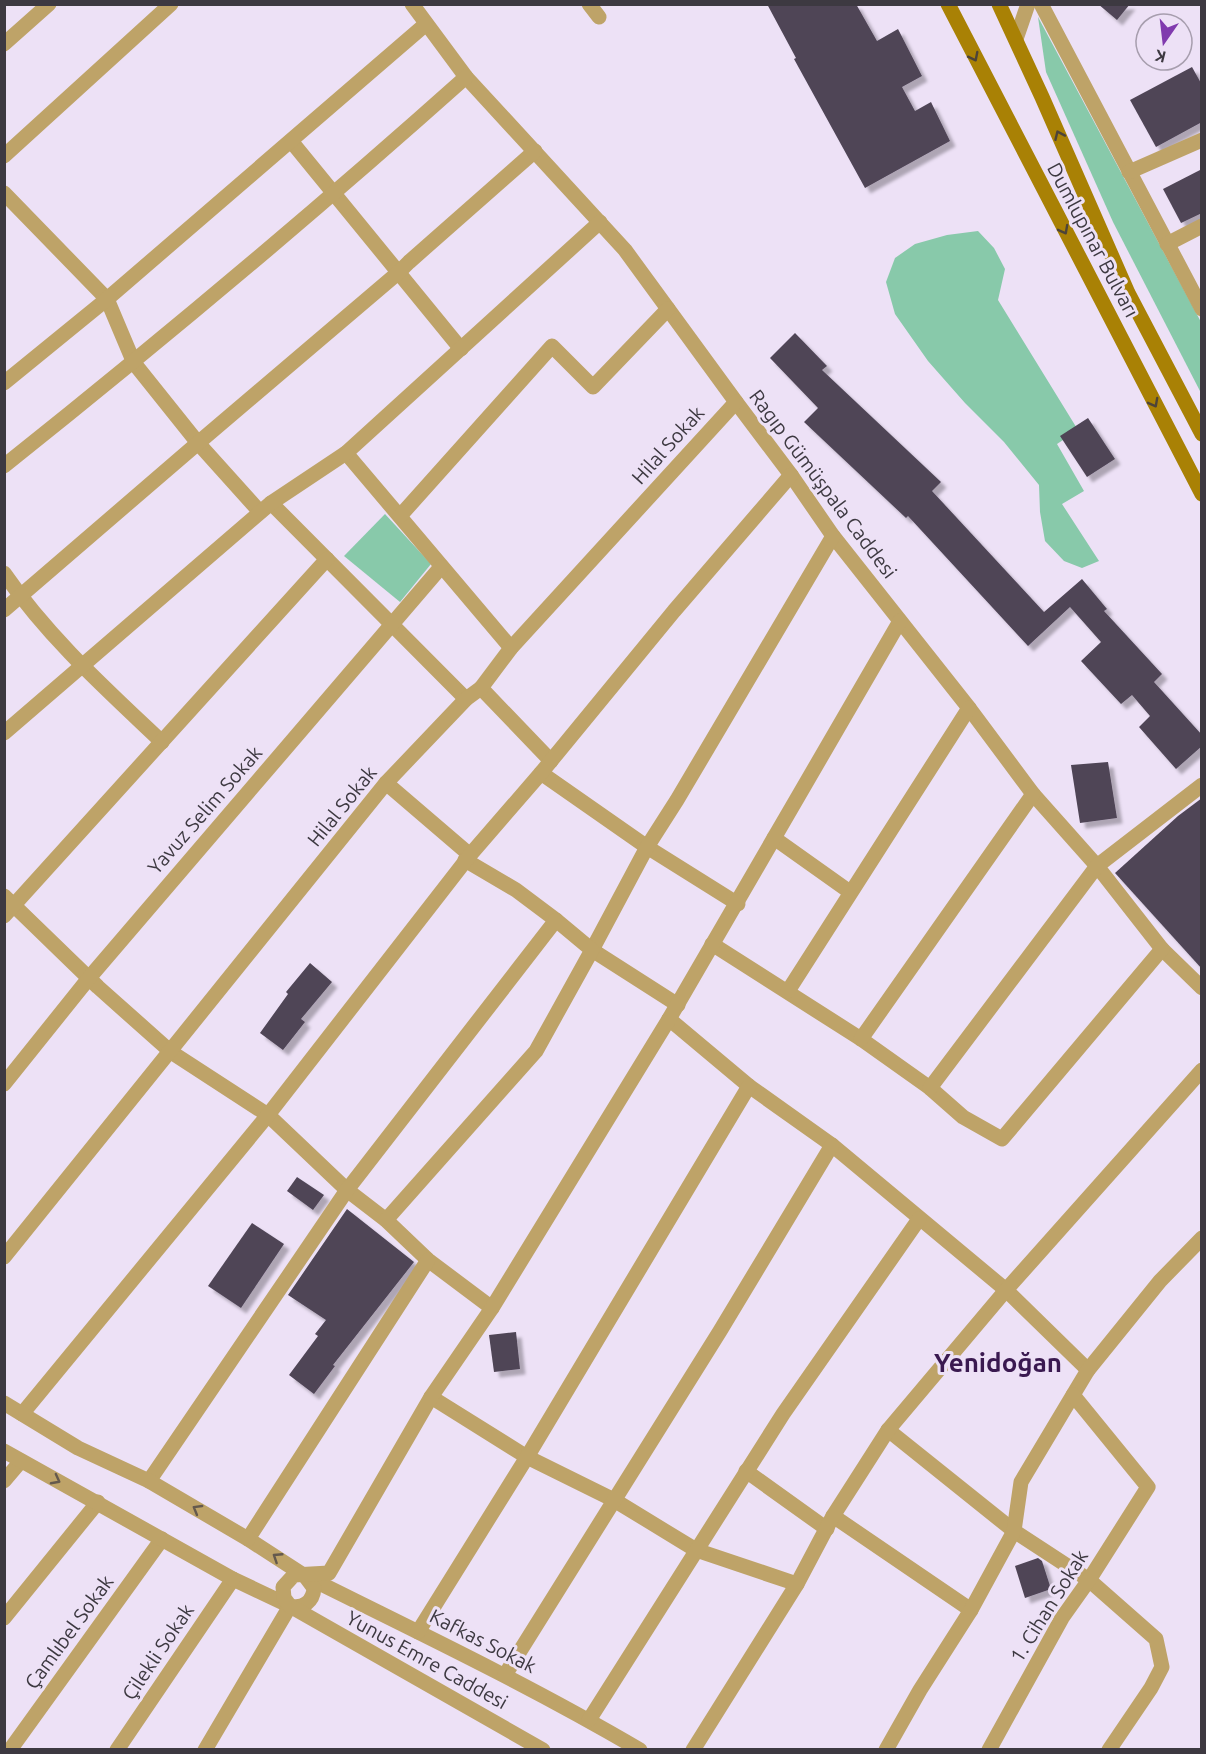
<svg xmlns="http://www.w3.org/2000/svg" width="1206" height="1754" font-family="Ubuntu,sans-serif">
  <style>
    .green { fill: #88c9aa }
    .building { fill: #4f4556; filter: url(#shadow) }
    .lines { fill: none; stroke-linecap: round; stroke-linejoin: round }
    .minor { stroke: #bea368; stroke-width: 15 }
    .tertiary { stroke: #bea368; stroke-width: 15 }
    .secondary { stroke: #a98105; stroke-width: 15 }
    .oneway { stroke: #4d4438 }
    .oneway2 { stroke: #64594d }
    .labels { text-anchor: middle; stroke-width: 6; stroke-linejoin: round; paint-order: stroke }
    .street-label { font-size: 20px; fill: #3d3941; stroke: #ede1f6 }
    .district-label { font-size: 26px; font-weight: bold; fill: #3a1950; stroke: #ede1f6 }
  </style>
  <defs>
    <filter id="shadow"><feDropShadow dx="5.5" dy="5.5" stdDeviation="1.5" flood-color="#0004"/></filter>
  </defs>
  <rect width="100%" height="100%" fill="#ede1f6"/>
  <g class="green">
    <path d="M 1038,17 L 1201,322 L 1201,393 L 1113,222 L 1046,72 Z"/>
    <path d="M 978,231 L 994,248 L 1005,269 L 998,300 L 1078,430 L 1057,444 L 1084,491 L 1062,504 L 1099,561 L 1082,568 L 1064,561 L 1045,541 L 1040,512 L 1039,485 L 1004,442 L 965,403 L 928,361 L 895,314 L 886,282 L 895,258 L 915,244 L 947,235 Z"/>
    <path d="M 385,514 L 431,564 L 400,602 L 344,556 Z"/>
  </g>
  <g class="building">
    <path d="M 767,4 L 856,4 L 877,41 L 898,29 L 922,76 L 902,87 L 915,111 L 931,102 L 950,141 L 865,188 L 794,59 L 796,58 Z"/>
    <path d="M 1098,4 L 1130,4 L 1117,20 Z"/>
    <path d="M 1192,67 L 1202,85 L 1202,122 L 1156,147 L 1130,100 Z"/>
    <path d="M 1202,169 L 1202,213 L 1181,223 L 1163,189 Z"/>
    <path d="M 795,333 L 827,366 L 822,370 L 941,482 L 932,491 L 1044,612 L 1082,579 L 1107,609 L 1104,611 L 1162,674 L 1154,682 L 1202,735 L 1202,746 L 1176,769 L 1139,727 L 1150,716 L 1132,695 L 1121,704 L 1081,661 L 1101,642 L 1070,607 L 1028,646 L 908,516 L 906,518 L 804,422 L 818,408 L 770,358 Z"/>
    <path d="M 1088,418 L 1115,459 L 1087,477 L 1060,436 Z"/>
    <path d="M 1108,762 L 1117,818 L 1080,823 L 1071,765 Z"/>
    <path d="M 1202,798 L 1202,969 L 1115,873 L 1178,816 Z"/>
    <path d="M 310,963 L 332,982 L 301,1019 L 305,1022 L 283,1050 L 260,1033 L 288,994 L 286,992 Z"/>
    <path d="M 297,1177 L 324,1195 L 313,1210 L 287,1191 Z"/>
    <path d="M 347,1209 L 414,1262 L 333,1365 L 335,1366 L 314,1394 L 289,1375 L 318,1336 L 315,1334 L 326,1320 L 288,1295 Z"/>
    <path d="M 252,1223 L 284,1244 L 241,1308 L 208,1286 Z"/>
    <path d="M 516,1332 L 520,1369 L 494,1372 L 489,1335 Z"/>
    <path d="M 1038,1558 L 1042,1561 L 1051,1589 L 1025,1598 L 1015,1566 Z"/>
  </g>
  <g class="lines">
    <g class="minor">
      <path d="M 412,4 L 466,77 L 625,250 L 736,402 L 791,475 L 833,536 L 969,708 L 1033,794 L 1097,866 L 1162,949 L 1202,988"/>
      <path d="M 589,4 L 599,17"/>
      <path d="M 1041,4 L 1202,309"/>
      <path d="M 1016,39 L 1028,4"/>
      <path d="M 4,44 L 49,4"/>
      <path d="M 291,141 L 461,349"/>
      <path d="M 4,156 L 171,4"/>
      <path d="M 1129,172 L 1202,140"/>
      <path d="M 4,193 L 107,299 L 134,363 L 198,443 L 260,512"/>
      <path d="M 1167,244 L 1202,226"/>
      <path d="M 4,383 L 107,299 L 426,24"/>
      <path d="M 346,453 L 511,648"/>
      <path d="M 4,466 C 162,340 316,211 466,77"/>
      <path d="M 271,503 L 466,699"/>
      <path d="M 400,516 L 552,346 L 593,387 L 668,309"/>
      <path d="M 4,573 C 48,637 106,689 162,742"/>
      <path d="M 4,610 L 198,443 L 399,272 L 409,262 L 535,151"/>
      <path d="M 481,688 L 551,761"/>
      <path d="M 4,733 L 271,503 L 346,453 L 600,222"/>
      <path d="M 541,773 L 647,847 L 738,904"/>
      <path d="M 386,783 L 470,855"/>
      <path d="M 774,838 L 850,892"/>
      <path d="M 465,860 L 516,890 L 556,920"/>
      <path d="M 4,896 L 98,987 L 171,1052 L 268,1115 L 347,1190 L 386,1220 L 428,1260 L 492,1308"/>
      <path d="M 4,916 L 327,559"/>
      <path d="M 712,944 L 861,1039 L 930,1088 L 963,1117 L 1002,1139 L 1162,949"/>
      <path d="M 788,991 L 969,708"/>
      <path d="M 678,1005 L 592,950 L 647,847 L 677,800 L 833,536"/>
      <path d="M 669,1019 L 749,1086 L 832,1145 L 1006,1290 L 1088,1370"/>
      <path d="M 861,1039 L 1033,794"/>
      <path d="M 4,1084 L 89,978 L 441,567"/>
      <path d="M 930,1088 L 1097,866 L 1202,785"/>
      <path d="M 4,1257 L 386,783 L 466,699 L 481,688 L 511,648 L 736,402"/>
      <path d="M 431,1397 L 527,1457 L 614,1500 L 696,1550 L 797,1584"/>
      <path d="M 22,1414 L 268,1115 L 470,855 L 541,773 L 674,611 L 791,475"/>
      <path d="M 888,1430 L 1014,1531 L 1089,1580 L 1156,1639 L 1162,1667 L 1151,1688 L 1109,1750"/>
      <path d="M 746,1471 L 827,1529"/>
      <path d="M 4,1481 L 21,1461"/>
      <path d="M 149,1481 L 347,1190 L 556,920 L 592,950 L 536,1051 L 386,1220"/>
      <path d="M 833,1516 L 971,1610"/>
      <path d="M 305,1576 C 418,1632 531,1686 640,1750"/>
      <path d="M 4,1618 L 98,1502"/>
      <path d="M 418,1632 L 527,1457 L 749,1086"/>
      <path d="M 505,1675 L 720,1331 L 832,1145"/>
      <path d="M 589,1720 L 783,1414 L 919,1219"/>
      <path d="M 10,1750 L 162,1539"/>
      <path d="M 117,1750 L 233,1579 L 290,1606 C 303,1609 313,1602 314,1588 L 305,1576 L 248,1539 L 428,1260"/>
      <path d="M 205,1750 L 290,1606"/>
      <path d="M 543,1750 L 290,1606 L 284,1598 L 283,1587 L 294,1575 L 329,1573 L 431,1397 L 492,1308 L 669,1019 L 900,621"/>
      <path d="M 693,1750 L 797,1584 L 833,1516 L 888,1430 L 1006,1290 L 1202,1070"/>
      <path d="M 886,1750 L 920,1690 L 971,1610 L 1014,1531 L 1021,1482 L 1073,1395 L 1088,1370 L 1160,1281 L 1202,1238"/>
      <path d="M 989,1750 L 1062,1618 L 1089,1580 L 1148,1487 L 1073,1395"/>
    </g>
    <g class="tertiary">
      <path d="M 4,1403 L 78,1448 L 149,1481 L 248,1539"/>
      <path d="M 4,1451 L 233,1579"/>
    </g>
    <g class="secondary">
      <path d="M 948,4 L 1202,494"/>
      <path d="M 999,4 L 1042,97 L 1128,293 L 1202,434"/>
    </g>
  </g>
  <defs><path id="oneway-chevron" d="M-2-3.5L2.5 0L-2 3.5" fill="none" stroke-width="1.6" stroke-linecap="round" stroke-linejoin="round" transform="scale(1.5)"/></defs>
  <g class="oneway">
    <use href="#oneway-chevron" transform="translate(974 57) rotate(63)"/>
    <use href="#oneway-chevron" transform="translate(1059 135) rotate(-114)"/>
    <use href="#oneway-chevron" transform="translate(1064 230) rotate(62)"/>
    <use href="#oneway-chevron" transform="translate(1154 403) rotate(62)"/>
  </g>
  <g class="oneway2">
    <use href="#oneway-chevron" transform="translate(56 1480) rotate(28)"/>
    <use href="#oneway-chevron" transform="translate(197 1509) rotate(-150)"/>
    <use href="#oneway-chevron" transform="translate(277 1557) rotate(-147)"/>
  </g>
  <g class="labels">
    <g class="street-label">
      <text transform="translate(1093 240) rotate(62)" y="7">Dumlupınar Bulvarı</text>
      <text transform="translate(668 445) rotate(-48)" y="7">Hilal Sokak</text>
      <text transform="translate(823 484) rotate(53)" y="7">Ragıp Gümüşpala Caddesi</text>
      <text transform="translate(342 806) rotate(-51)" y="7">Hilal Sokak</text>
      <text transform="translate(205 810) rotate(-49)" y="7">Yavuz Selim Sokak</text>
      <text transform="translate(1049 1606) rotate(-58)" y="7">1. Cihan Sokak</text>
      <text transform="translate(69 1632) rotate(-54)" y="7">Çamlıbel Sokak</text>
      <text transform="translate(483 1641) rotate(27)" y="7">Kafkas Sokak</text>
      <text transform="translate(158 1652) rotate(-56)" y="7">Çilekli Sokak</text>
      <text transform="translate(427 1660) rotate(29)" y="7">Yunus Emre Caddesi</text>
    </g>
    <g class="district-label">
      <text x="998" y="1372">Yenidoğan</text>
    </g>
  </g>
  <rect width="1206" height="1754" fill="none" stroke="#3d3941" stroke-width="12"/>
  <g transform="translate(1164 42) rotate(194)"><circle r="28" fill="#ede1f6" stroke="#a79eae" stroke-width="1.5"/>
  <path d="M0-4.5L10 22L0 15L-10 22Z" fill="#803aae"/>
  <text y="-9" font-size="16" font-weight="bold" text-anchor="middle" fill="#3d3941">K</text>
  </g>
</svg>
